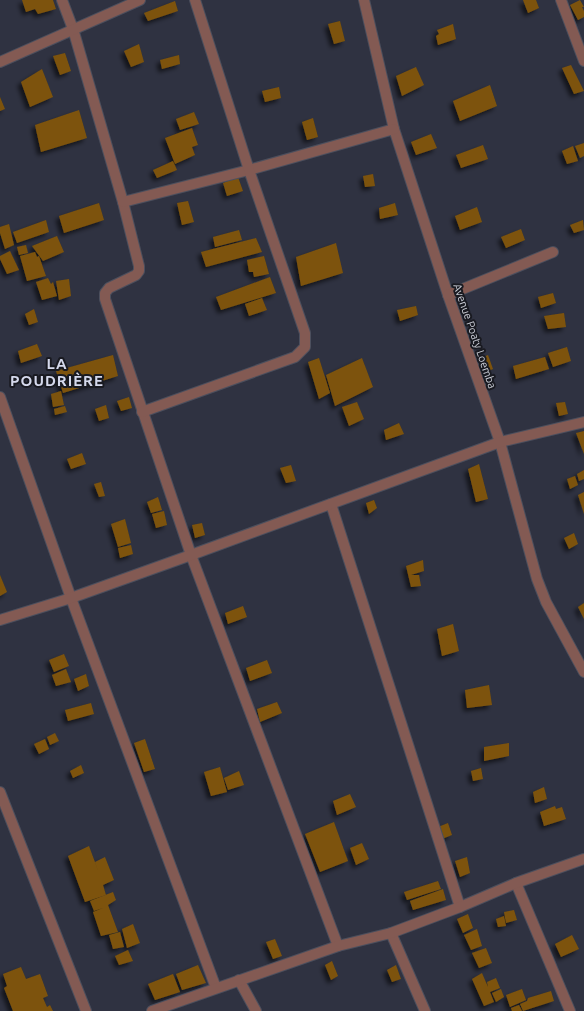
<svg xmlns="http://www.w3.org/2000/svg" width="584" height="1011" font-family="Ubuntu,sans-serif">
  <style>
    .building { fill: #7d530a; filter: url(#shadow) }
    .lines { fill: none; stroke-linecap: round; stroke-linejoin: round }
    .street-casing { stroke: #4c4f5d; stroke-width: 12 }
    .street { stroke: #835a53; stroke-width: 10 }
    .labels { text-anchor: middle; stroke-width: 4; stroke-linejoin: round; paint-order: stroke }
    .street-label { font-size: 11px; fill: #ced1da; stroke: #191a21 }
    .district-label { font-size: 15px; font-weight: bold; letter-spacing: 1px; fill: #d5d9ec; stroke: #191a21 }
  </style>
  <defs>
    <filter id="shadow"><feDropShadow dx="-3.5" dy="3.5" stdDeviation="2" flood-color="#0009"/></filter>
  </defs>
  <rect width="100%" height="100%" fill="#2f3241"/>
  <g class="building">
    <path d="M 22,0 L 53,0 L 56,9 L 38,14 L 35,9 L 26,12 Z"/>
    <path d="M 523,0 L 536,0 L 539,8 L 528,13 Z"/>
    <path d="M 580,0 L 584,7 L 582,7 L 584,11 L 584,17 L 578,20 L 570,5 Z"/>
    <path d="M 175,1 L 178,11 L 148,21 L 144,13 Z"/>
    <path d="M 340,21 L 345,41 L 334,44 L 328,24 Z"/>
    <path d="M 453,24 L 456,39 L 438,45 L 436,36 L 439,34 L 437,30 Z"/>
    <path d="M 139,44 L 144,62 L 131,67 L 124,51 Z"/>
    <path d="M 65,53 L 71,71 L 60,75 L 53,56 Z"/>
    <path d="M 179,55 L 180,64 L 162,69 L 160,60 Z"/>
    <path d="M 571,65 L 584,91 L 574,94 L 562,68 Z"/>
    <path d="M 416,67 L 424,85 L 402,96 L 396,76 Z"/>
    <path d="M 42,69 L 53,97 L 30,107 L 21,82 Z"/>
    <path d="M 490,85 L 497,106 L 460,121 L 453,101 Z"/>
    <path d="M 279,87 L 281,98 L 265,102 L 262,91 Z"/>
    <path d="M 0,97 L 5,109 L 0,111 Z"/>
    <path d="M 79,110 L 87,138 L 41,152 L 35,125 Z"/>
    <path d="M 194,112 L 199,124 L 180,130 L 176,119 Z"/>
    <path d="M 313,118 L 318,137 L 307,140 L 302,122 Z"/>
    <path d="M 192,128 L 198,145 L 192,147 L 195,155 L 175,164 L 165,138 Z"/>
    <path d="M 431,134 L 437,148 L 416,155 L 411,142 Z"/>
    <path d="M 584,143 L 584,156 L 580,158 L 575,146 Z"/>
    <path d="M 483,145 L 488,159 L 461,168 L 456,155 Z"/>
    <path d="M 573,146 L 578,161 L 567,164 L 562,151 Z"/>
    <path d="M 173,161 L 177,170 L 157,178 L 153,170 Z"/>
    <path d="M 373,174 L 375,186 L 365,187 L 363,176 Z"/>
    <path d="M 238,177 L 243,191 L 227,196 L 223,183 Z"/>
    <path d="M 188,201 L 194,222 L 182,225 L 177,203 Z"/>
    <path d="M 99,203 L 104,220 L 64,233 L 59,216 Z"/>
    <path d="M 395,203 L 398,215 L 380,219 L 379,208 Z"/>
    <path d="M 477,207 L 482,222 L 460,230 L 455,216 Z"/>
    <path d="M 46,220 L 49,232 L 17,243 L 13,232 Z"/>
    <path d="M 583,220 L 584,230 L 574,233 L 570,225 Z"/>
    <path d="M 9,224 L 14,245 L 5,249 L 0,233 L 0,227 Z"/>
    <path d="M 521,229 L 525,240 L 506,248 L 501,237 Z"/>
    <path d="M 239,230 L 242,240 L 215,247 L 213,237 Z"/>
    <path d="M 57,236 L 64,252 L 43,261 L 32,246 Z"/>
    <path d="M 256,238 L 262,252 L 206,267 L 201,252 Z"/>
    <path d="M 336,243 L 343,273 L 301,286 L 296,257 Z"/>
    <path d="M 26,245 L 28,253 L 19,255 L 17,247 Z"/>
    <path d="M 10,251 L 19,270 L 7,274 L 0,259 L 0,256 Z"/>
    <path d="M 35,252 L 37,257 L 39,256 L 46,276 L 27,281 L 20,256 Z"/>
    <path d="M 264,256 L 269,274 L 254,277 L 253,272 L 249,272 L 247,260 Z"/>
    <path d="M 270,277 L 276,293 L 221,310 L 216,297 Z"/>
    <path d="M 48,278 L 51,284 L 53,282 L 57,296 L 42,300 L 36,282 Z"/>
    <path d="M 69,279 L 71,296 L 59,300 L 56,281 Z"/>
    <path d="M 553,293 L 556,303 L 541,308 L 538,297 Z"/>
    <path d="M 262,298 L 267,310 L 249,316 L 245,304 Z"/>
    <path d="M 416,306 L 418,315 L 400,321 L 397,310 Z"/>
    <path d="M 34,309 L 38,322 L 29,325 L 25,314 Z"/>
    <path d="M 564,313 L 566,327 L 548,329 L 544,316 Z"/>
    <path d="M 37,344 L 42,356 L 21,363 L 18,351 Z"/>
    <path d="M 567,347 L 571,361 L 553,367 L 548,353 Z"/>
    <path d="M 113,355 L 118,376 L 63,393 L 56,371 Z"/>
    <path d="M 488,355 L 493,369 L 486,372 L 481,358 Z"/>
    <path d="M 545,357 L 549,369 L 516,379 L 513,366 Z"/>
    <path d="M 319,358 L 330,393 L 319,399 L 308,362 Z"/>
    <path d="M 362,358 L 373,387 L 335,406 L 326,375 Z"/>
    <path d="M 61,391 L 64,405 L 53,407 L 51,394 Z"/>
    <path d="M 129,397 L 132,408 L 121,411 L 117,401 Z"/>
    <path d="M 357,402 L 364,419 L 349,426 L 342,407 Z"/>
    <path d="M 565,402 L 568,414 L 559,416 L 556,403 Z"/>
    <path d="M 106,405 L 109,418 L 99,421 L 95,409 Z"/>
    <path d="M 65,406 L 67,412 L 55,415 L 54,409 Z"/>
    <path d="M 399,423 L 404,434 L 386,440 L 384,430 Z"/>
    <path d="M 584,431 L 584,454 L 576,433 Z"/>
    <path d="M 82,453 L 86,464 L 71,469 L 67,459 Z"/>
    <path d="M 479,464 L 488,499 L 476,502 L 468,469 Z"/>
    <path d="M 291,465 L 296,481 L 286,483 L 280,468 Z"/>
    <path d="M 584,470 L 584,479 L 579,481 L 577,474 Z"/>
    <path d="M 575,476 L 578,485 L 570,489 L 567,479 Z"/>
    <path d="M 101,482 L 105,496 L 99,497 L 94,484 Z"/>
    <path d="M 584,492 L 584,514 L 578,495 Z"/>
    <path d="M 158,497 L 162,510 L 151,513 L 147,502 Z"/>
    <path d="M 374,500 L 377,508 L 369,514 L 366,503 Z"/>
    <path d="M 164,511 L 167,525 L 156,528 L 152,514 Z"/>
    <path d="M 125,519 L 131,543 L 118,547 L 111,524 Z"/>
    <path d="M 202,523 L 205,535 L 195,538 L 192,525 Z"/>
    <path d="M 574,533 L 578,544 L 569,549 L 564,538 Z"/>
    <path d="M 131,545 L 133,554 L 120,558 L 118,548 Z"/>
    <path d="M 423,560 L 424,571 L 411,575 L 419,575 L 421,586 L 411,587 L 406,566 Z"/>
    <path d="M 0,575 L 7,592 L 0,596 Z"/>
    <path d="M 584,603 L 584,619 L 578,607 Z"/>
    <path d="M 243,606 L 247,617 L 228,624 L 225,613 Z"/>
    <path d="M 453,624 L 459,651 L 442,656 L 437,629 Z"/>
    <path d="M 64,654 L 69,666 L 54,672 L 49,660 Z"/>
    <path d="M 267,660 L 272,673 L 250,681 L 246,668 Z"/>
    <path d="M 66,669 L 71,682 L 56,686 L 52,675 Z"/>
    <path d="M 86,674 L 89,686 L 78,691 L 74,679 Z"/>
    <path d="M 489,685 L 492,705 L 467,708 L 465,690 Z"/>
    <path d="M 277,702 L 282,713 L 260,722 L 257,709 Z"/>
    <path d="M 91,703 L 94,714 L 68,721 L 65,710 Z"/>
    <path d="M 55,733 L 59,741 L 50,745 L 47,737 Z"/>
    <path d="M 45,739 L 49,749 L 39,754 L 34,744 Z"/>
    <path d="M 145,739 L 155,769 L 144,772 L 134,743 Z"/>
    <path d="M 509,743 L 509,756 L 484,761 L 484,747 Z"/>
    <path d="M 81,765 L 84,773 L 73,778 L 70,771 Z"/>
    <path d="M 220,767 L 227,792 L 211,796 L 204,772 Z"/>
    <path d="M 481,768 L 483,779 L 473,781 L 471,771 Z"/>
    <path d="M 239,771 L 244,785 L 228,790 L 224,778 Z"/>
    <path d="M 544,787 L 547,799 L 535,803 L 533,792 Z"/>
    <path d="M 350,794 L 356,807 L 337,815 L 333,801 Z"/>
    <path d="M 555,806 L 556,809 L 562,807 L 566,819 L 544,826 L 540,812 Z"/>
    <path d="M 334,822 L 348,861 L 320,872 L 305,834 Z"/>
    <path d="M 448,823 L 452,835 L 442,839 L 438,827 Z"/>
    <path d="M 362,843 L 369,859 L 356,865 L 350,848 Z"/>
    <path d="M 89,846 L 99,873 L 95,862 L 105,857 L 114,880 L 103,885 L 106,895 L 85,902 L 68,856 Z"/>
    <path d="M 467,857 L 470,873 L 460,877 L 455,861 Z"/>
    <path d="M 438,881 L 441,889 L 407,900 L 404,892 Z"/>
    <path d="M 443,889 L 446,900 L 413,910 L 410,901 Z"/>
    <path d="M 113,892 L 116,900 L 108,905 L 118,932 L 101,936 L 93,912 L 103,908 L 94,911 L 90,901 Z"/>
    <path d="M 514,910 L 517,920 L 506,923 L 504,912 Z"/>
    <path d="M 468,914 L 473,928 L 463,933 L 457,919 Z"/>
    <path d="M 504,916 L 506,926 L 498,927 L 496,919 Z"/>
    <path d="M 133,924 L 140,943 L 127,948 L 122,929 Z"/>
    <path d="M 477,929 L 482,946 L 471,950 L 464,935 Z"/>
    <path d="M 120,932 L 124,947 L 113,949 L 109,935 Z"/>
    <path d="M 572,935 L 579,949 L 561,957 L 555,944 Z"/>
    <path d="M 275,939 L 282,956 L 273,959 L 266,942 Z"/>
    <path d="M 486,948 L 492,963 L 479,968 L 472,953 Z"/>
    <path d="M 128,950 L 133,961 L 119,965 L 115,956 Z"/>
    <path d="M 332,961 L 338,976 L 331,980 L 325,965 Z"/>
    <path d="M 198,965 L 206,983 L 182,990 L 176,974 Z"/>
    <path d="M 396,965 L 401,979 L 392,982 L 387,970 Z"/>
    <path d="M 21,967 L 26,979 L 40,974 L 48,996 L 43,998 L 47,1007 L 50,1005 L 53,1011 L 13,1011 L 4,988 L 7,986 L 3,974 Z"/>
    <path d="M 482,973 L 488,987 L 487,982 L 496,978 L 500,988 L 490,992 L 494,1002 L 484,1006 L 472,979 Z"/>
    <path d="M 173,974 L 180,992 L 155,1000 L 148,984 Z"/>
    <path d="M 501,989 L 504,997 L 496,1002 L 492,993 Z"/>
    <path d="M 522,989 L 526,1000 L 510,1007 L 506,995 Z"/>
    <path d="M 551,991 L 554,1001 L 523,1011 L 520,1004 L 527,1001 L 528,998 Z"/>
    <path d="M 519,1005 L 522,1011 L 512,1011 L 511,1008 Z"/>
  </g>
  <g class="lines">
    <g class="street-casing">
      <g id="street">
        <path d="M 62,0 L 73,29 L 123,202 L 139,266 L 139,271 L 136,275 L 109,288 L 105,293 L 105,299 L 191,555 L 338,946"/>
        <path d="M 364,0 L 394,129 L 448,295 L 500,442 L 537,579 L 546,602 L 584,672"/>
        <path d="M 561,0 L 584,61"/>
        <path d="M 0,62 L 140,0"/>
        <path d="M 123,202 L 249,170 L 394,129"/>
        <path d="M 448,295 L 553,252"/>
        <path d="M 0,397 L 71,598 L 216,988"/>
        <path d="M 142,412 L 295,357 L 305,347 L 305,333 L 249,170 L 195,0"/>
        <path d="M 331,504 L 460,907"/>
        <path d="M 0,620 L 71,598 L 191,555 L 500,442 L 584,422"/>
        <path d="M 0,792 L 86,1011"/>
        <path d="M 516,883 L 570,1011"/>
        <path d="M 391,933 L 425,1011"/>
        <path d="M 239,980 L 256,1011"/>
        <path d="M 152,1011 L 338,946 L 391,933 L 460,907 L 516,883 L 584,859"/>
      </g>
    </g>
    <use href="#street" class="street"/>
  </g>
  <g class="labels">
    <g class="street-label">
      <text transform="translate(475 336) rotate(71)" y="4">Avenue Poaty Loemba</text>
    </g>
    <g class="district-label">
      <text x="57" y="369">LA<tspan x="57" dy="17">POUDRIÈRE</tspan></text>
    </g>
  </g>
</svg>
